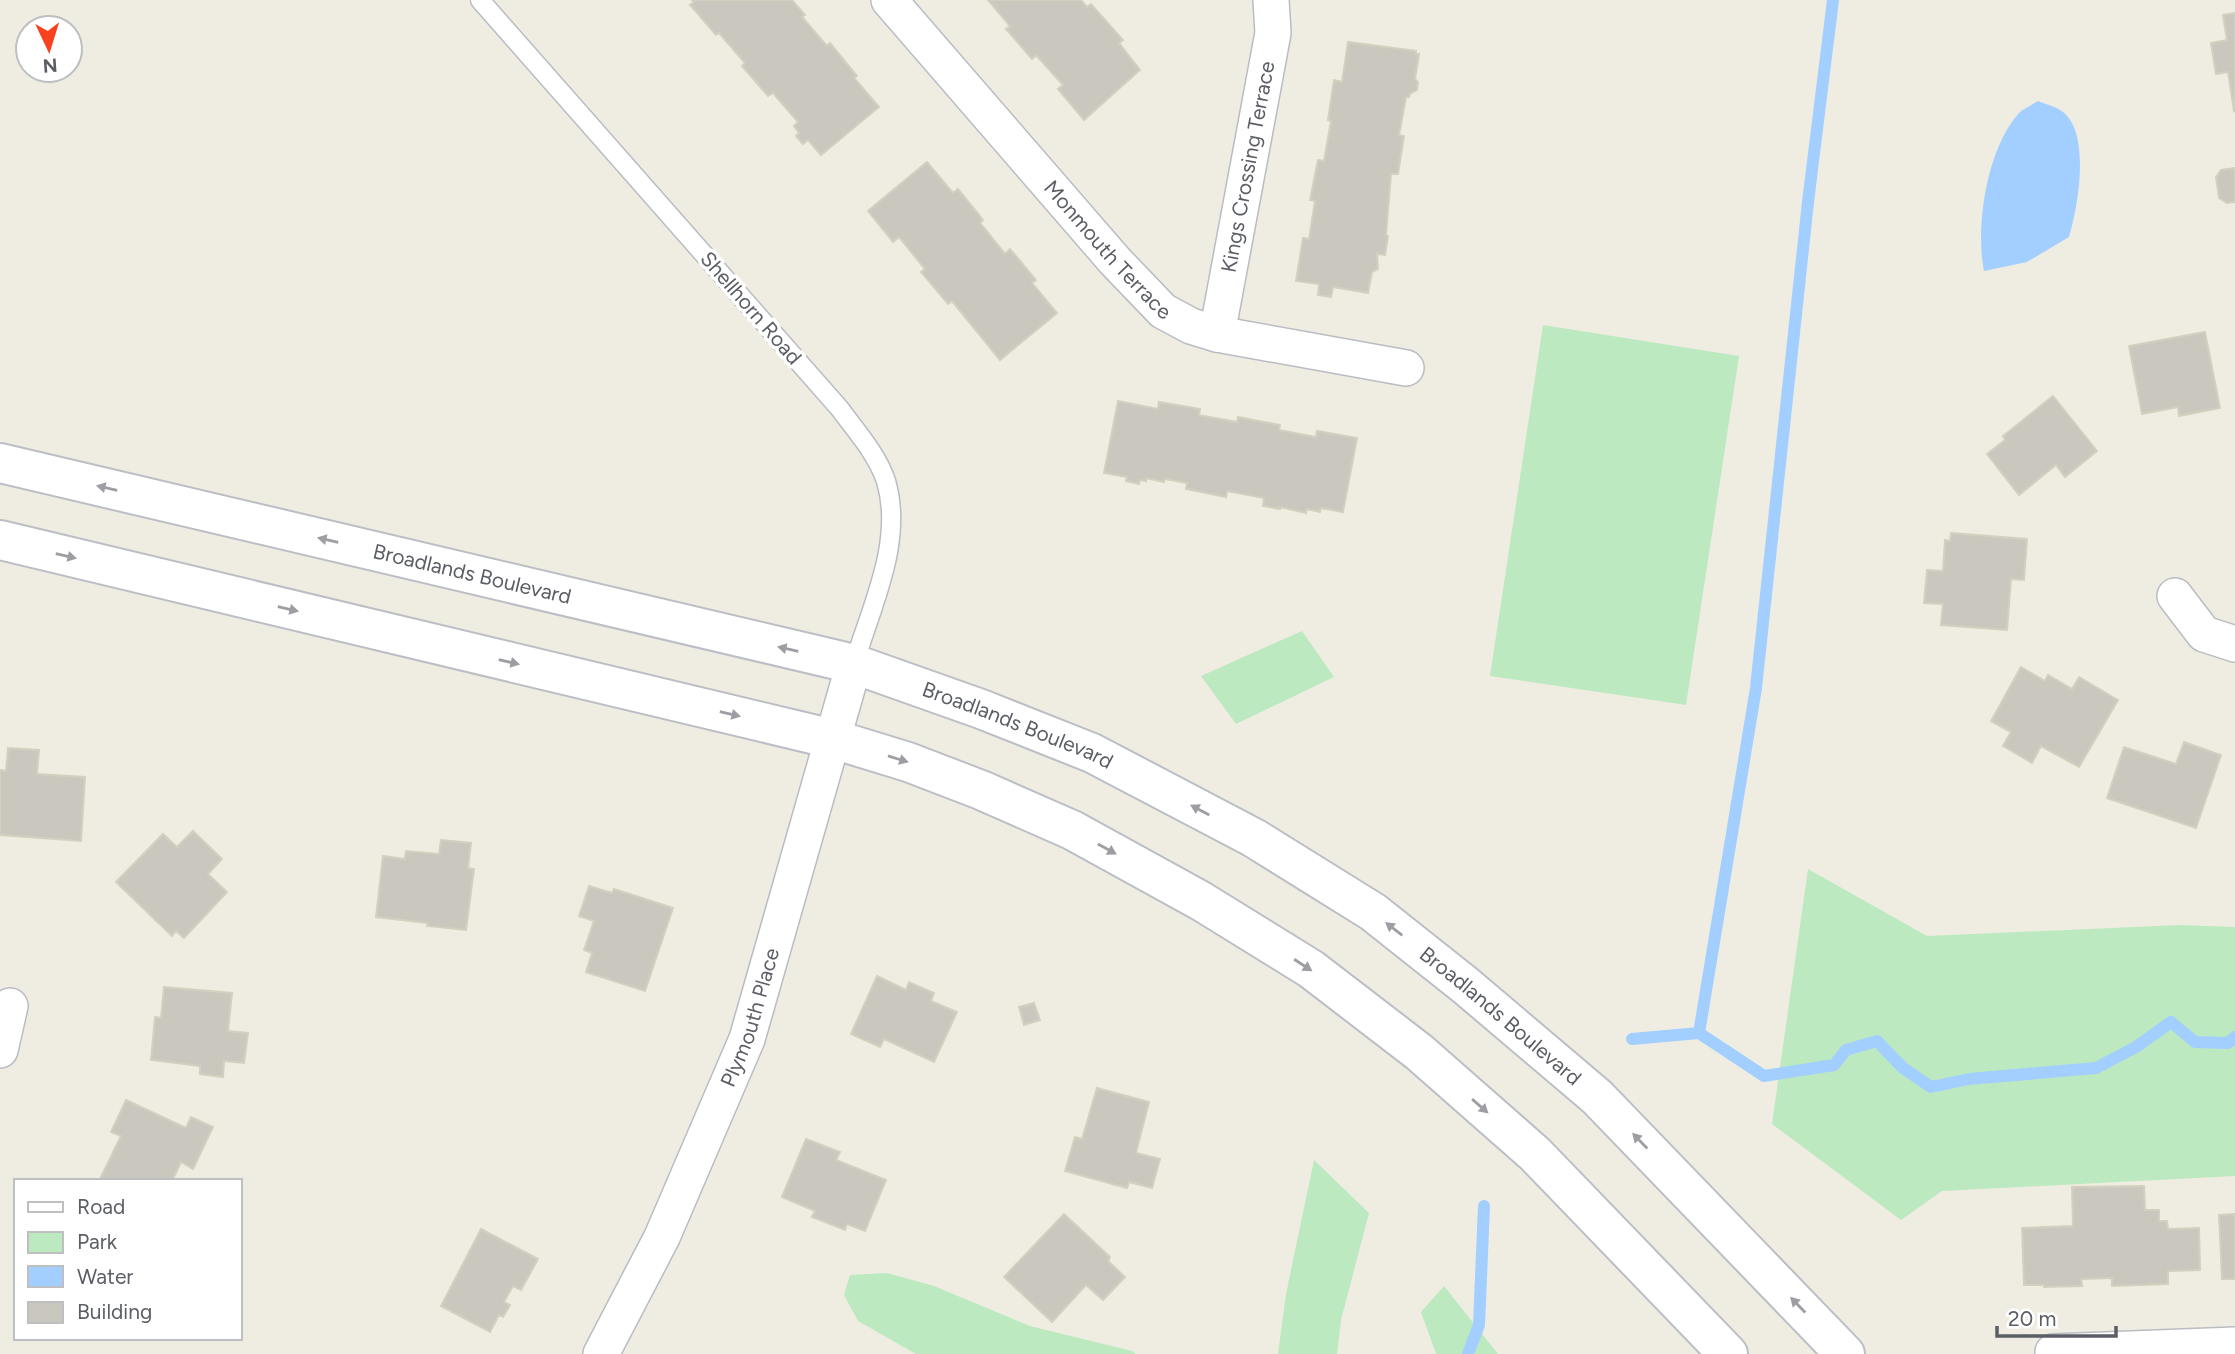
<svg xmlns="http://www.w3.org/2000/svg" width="2235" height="1354" font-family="Figtree,sans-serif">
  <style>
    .green { fill: #bde9c0 }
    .water { fill: #a2cfff }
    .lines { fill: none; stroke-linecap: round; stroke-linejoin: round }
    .stream { stroke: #a2cfff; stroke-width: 12 }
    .building { fill: #cac7bf; stroke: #d4d0c0; stroke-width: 2 }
    .service-casing { stroke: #babcc3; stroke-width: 21 }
    .minor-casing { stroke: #babcc3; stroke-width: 38 }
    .secondary-casing { stroke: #bbbec5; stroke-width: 42 }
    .service { stroke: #fff; stroke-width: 18 }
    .minor { stroke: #fff; stroke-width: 35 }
    .secondary { stroke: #fff; stroke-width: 38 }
    .oneway { fill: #9d9ea3 }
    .labels { text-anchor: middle; stroke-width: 7; stroke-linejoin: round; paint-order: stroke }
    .street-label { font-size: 21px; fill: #5b5e65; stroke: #fff }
  </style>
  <rect width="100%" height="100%" fill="#efede2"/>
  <g class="green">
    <path d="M 1543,325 L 1739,356 L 1686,705 L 1490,676 Z"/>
    <path d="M 1302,631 L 1334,677 L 1236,724 L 1201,676 Z"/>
    <path d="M 1808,869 L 1927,936 L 2180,925 L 2235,927 L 2235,1176 L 1942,1191 L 1901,1220 L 1772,1124 Z"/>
    <path d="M 1314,1160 L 1369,1213 L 1341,1320 L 1337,1354 L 1278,1354 L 1286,1294 Z"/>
    <path d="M 887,1273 L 934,1286 L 1030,1326 L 1132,1351 L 1136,1354 L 916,1354 L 858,1321 L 844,1295 L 850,1275 Z"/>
    <path d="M 1444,1286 L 1498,1354 L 1436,1354 L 1421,1312 Z"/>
  </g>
  <path class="water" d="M 2038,101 C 2045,104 2057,107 2063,112 C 2091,134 2078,207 2069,237 L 2027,262 L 1984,271 C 1975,226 1987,148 2019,113 C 2024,108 2032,105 2038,101 Z"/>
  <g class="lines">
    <g class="stream">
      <path d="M 1699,1033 L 1756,688 L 1808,202 L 1833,0"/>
      <path d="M 1632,1039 L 1699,1033 L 1764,1076 L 1834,1065 L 1846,1050 L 1877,1041 L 1903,1068 L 1931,1087 L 1969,1079 L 2096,1068 L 2136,1047 L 2171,1022 L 2195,1042 L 2228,1043 L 2235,1037"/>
      <path d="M 1468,1354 L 1479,1325 L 1484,1206"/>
    </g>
  </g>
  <g class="building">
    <path d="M 692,0 L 792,0 L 805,15 L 802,17 L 827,46 L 830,43 L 857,76 L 854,78 L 879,107 L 821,155 L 808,140 L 803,144 L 796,136 L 799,133 L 794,126 L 798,122 L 773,93 L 768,96 L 742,66 L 745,63 L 719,33 L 716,35 L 690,5 L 694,2 Z"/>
    <path d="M 988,0 L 1081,0 L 1087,7 L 1091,4 L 1123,40 L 1119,43 L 1140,70 L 1084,120 L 1058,89 L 1063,85 L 1036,55 L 1032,59 L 1006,29 L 1010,26 Z"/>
    <path d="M 2235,13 L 2235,110 L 2234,111 L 2228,72 L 2216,74 L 2211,43 L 2227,40 L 2223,15 Z"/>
    <path d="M 1348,42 L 1416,51 L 1416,54 L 1419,54 L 1415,79 L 1418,82 L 1417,90 L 1410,94 L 1409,97 L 1406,97 L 1399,135 L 1404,136 L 1398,174 L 1391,174 L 1386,235 L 1388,236 L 1385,255 L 1377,254 L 1378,269 L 1372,272 L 1368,293 L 1333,287 L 1331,297 L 1318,295 L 1319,284 L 1296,281 L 1303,238 L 1309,239 L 1315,201 L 1310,200 L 1318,160 L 1324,161 L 1331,121 L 1328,120 L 1334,80 L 1342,82 Z"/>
    <path d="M 927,162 L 953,193 L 958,189 L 983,220 L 980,223 L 1005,254 L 1010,249 L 1036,280 L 1032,283 L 1057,313 L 1000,360 L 952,301 L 948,304 L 921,272 L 925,269 L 899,237 L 893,242 L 868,211 Z"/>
    <path d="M 2235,168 L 2235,202 L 2227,203 L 2219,198 L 2216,177 L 2221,170 Z"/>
    <path d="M 2205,332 L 2220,408 L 2179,416 L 2178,407 L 2142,414 L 2129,346 Z"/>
    <path d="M 2053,396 L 2097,451 L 2065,477 L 2056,465 L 2019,495 L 1987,454 L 2005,440 L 2003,436 Z"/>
    <path d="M 1118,401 L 1158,409 L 1159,402 L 1200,409 L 1199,415 L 1237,422 L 1238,417 L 1280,425 L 1279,430 L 1316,437 L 1317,431 L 1357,438 L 1343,512 L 1321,508 L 1320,512 L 1307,509 L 1306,513 L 1280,507 L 1280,509 L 1263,506 L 1264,498 L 1227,491 L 1226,497 L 1186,489 L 1187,483 L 1165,479 L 1164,482 L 1146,478 L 1146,481 L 1140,480 L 1139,484 L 1126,481 L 1127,477 L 1104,473 Z"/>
    <path d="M 1951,533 L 2027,539 L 2024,580 L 2011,579 L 2007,630 L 1941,625 L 1943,604 L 1924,603 L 1927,570 L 1943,571 L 1945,540 L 1950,541 Z"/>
    <path d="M 2021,667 L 2045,681 L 2048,675 L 2072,689 L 2079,677 L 2118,700 L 2079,767 L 2041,746 L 2032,763 L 2003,746 L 2011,732 L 1991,721 Z"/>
    <path d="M 2184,742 L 2221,755 L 2196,828 L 2107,798 L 2124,747 L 2176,764 Z"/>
    <path d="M 8,748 L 39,750 L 37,774 L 85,777 L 81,841 L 0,835 L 0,770 L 6,771 Z"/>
    <path d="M 193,831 L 222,859 L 208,874 L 227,892 L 184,938 L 176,931 L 172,936 L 116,882 L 163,834 L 177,847 Z"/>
    <path d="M 441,840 L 471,843 L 468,868 L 474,869 L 466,930 L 427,926 L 428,923 L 376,917 L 383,856 L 405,859 L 406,851 L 439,854 Z"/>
    <path d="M 589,886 L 612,893 L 614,889 L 673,908 L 645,991 L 586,972 L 592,953 L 584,950 L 594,921 L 579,916 Z"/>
    <path d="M 877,976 L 906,990 L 909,982 L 934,993 L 931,1001 L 957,1012 L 934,1062 L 884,1039 L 880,1047 L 851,1034 Z"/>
    <path d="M 164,987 L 232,993 L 228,1031 L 248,1033 L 244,1063 L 224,1061 L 223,1077 L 200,1074 L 200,1066 L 151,1060 L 155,1017 L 161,1018 Z"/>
    <path d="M 1034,1003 L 1040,1020 L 1024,1025 L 1019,1007 Z"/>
    <path d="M 1097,1088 L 1149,1102 L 1136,1153 L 1160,1159 L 1152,1188 L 1129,1182 L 1127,1188 L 1065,1171 L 1075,1137 L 1082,1139 Z"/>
    <path d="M 126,1100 L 186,1128 L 191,1117 L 213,1127 L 193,1169 L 181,1162 L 172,1181 L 99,1181 L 121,1136 L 111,1132 Z"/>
    <path d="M 806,1139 L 840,1152 L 836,1160 L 886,1180 L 865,1231 L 847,1224 L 845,1230 L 812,1217 L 815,1211 L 782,1197 Z"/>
    <path d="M 2144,1186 L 2145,1210 L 2159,1210 L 2159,1221 L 2167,1221 L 2168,1229 L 2199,1228 L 2200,1270 L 2168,1271 L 2168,1284 L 2112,1286 L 2112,1278 L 2081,1279 L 2082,1286 L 2044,1287 L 2044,1285 L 2024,1285 L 2022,1228 L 2073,1226 L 2072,1187 Z"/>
    <path d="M 1064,1214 L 1110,1257 L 1108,1261 L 1125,1277 L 1103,1300 L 1086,1285 L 1052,1322 L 1004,1277 Z"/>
    <path d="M 2235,1214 L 2235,1279 L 2222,1279 L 2219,1215 Z"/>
    <path d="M 481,1229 L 538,1259 L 521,1290 L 513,1286 L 504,1302 L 510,1305 L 503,1317 L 499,1315 L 490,1332 L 441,1306 Z"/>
  </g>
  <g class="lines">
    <g class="service-casing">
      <path id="service" d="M 480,0 L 840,409 C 856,431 877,454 886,481 C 904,542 871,607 854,664"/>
    </g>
    <g class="minor-casing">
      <g id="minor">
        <path id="s1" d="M 889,0 L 1115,261 L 1163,311 L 1191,326 L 1217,334 L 1406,368"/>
        <path id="s2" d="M 1217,334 L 1273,33 L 1271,0"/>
        <path d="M 2175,596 L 2204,634 L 2235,644"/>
        <path d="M 0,1050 L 10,1006"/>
        <path d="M 2053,1352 L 2235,1345"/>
        <path id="s3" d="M 601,1354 L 662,1237 L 747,1039 L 854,664"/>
      </g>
    </g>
    <g class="secondary-casing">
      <g id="secondary">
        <path id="s4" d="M 0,463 L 854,664 L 981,709 L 1092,753 L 1254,838 L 1373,912 L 1465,985 L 1597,1097 L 1845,1354"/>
        <path d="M 0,540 L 833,739 L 908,762 L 981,790 L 1072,830 L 1201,901 L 1311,969 L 1419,1052 L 1535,1154 L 1728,1354"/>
      </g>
    </g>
    <use href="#service" class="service"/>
    <use href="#minor" class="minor"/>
    <use href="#secondary" class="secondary"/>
  </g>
  <defs><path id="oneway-solid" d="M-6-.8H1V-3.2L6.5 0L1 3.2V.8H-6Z" transform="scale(1.75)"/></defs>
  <g class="oneway">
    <use href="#oneway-solid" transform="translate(107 488) rotate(-167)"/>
    <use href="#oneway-solid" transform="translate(328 540) rotate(-167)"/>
    <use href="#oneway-solid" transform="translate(66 556) rotate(13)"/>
    <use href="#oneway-solid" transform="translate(288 609) rotate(13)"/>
    <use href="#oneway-solid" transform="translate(788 649) rotate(-167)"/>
    <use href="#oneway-solid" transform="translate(509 662) rotate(13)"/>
    <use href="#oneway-solid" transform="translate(730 714) rotate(13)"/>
    <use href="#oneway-solid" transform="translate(898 759) rotate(17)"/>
    <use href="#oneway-solid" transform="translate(1200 810) rotate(-152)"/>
    <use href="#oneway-solid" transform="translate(1107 849) rotate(29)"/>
    <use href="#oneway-solid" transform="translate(1394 929) rotate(-142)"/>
    <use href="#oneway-solid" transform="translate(1303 965) rotate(33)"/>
    <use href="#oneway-solid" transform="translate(1480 1106) rotate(41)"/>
    <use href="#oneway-solid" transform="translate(1640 1141) rotate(-134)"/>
    <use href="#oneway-solid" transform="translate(1798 1305) rotate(-134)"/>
  </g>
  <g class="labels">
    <g class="street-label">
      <text dy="7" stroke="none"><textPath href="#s2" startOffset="170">Kings Crossing Terrace</textPath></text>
      <text dy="7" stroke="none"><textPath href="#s1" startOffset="332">Monmouth Terrace</textPath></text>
      <text transform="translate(751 308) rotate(49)" y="7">Shellhorn Road</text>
      <text dy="7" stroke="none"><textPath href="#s4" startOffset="485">Broadlands Boulevard</textPath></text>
      <text dy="7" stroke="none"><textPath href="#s4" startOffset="1052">Broadlands Boulevard</textPath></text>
      <text dy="7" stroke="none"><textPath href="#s4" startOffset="1619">Broadlands Boulevard</textPath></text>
      <text dy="7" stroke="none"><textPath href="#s3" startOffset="369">Plymouth Place</textPath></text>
    </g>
  </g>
  <rect x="14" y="1179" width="228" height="161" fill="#ffffff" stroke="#bdbfc1" stroke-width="2"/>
  <rect x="28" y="1202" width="35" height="10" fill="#ffffff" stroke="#bdbfc1" stroke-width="2"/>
  <text x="77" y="1214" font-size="21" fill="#5b5e65">Road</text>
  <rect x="28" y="1232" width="35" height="21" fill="#bde9c0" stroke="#bdbfc1" stroke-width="2"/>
  <text x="77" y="1249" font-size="21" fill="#5b5e65">Park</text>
  <rect x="28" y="1266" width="35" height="21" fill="#a2cfff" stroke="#bdbfc1" stroke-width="2"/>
  <text x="77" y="1284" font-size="21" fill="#5b5e65">Water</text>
  <rect x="28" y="1302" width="35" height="21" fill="#cac7bf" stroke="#bdbfc1" stroke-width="2"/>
  <text x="77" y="1319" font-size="21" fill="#5b5e65">Building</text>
  <g transform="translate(49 49) rotate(176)"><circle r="33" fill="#ffffff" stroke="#bdbfc1" stroke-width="2"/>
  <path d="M0-5L12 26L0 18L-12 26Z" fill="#f8421f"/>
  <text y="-10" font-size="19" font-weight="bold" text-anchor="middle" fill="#5b5e65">N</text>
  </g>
  <path d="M1997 1326v10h119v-10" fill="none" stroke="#5b5e65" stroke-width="3.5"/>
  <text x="2008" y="1326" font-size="21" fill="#5b5e65" stroke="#ffffff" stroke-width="5" paint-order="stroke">20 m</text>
</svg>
